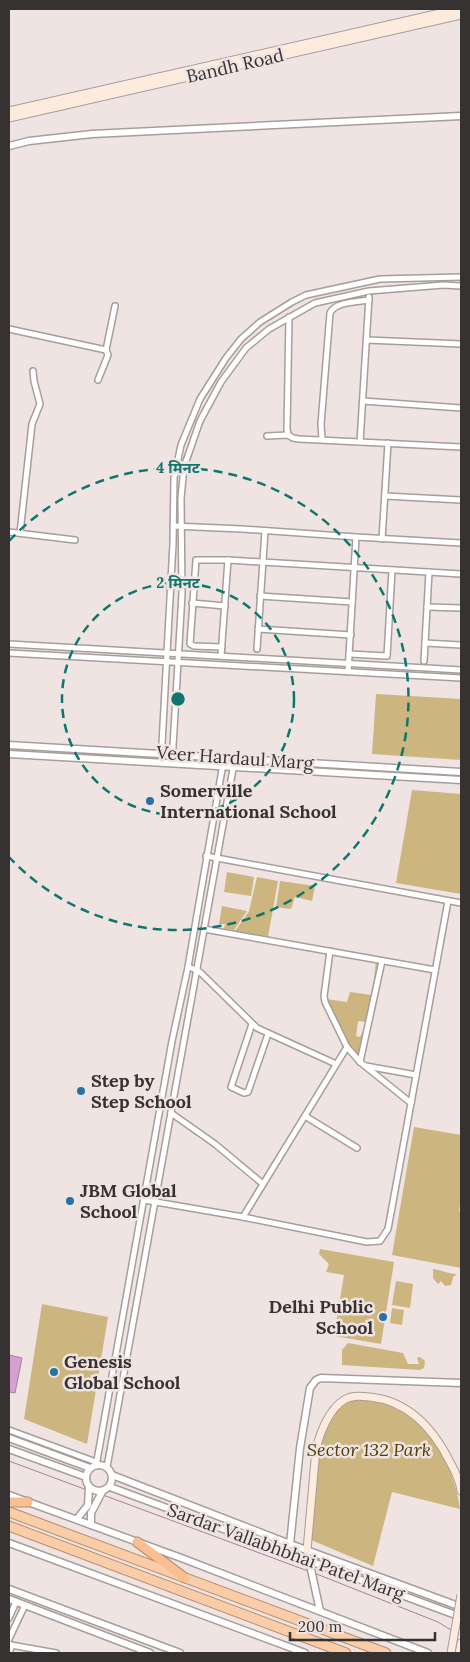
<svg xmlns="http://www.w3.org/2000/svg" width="470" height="1662" font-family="Lora,'Noto Sans Devanagari',serif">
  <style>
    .green { fill: #ccb57f }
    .water { fill: #d8a0d0; stroke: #a77fa0 }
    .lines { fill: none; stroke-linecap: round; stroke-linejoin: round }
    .stream { stroke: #a77fa0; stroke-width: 1 }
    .minor-casing { stroke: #a79d9b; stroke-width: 8 }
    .tertiary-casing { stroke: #a79d9b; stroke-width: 9 }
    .secondary-casing { stroke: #a79d9b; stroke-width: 9 }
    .trunk-casing { stroke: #b58e70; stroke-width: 11 }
    .motorway-casing { stroke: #b58e70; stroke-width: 11 }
    .minor { stroke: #fff; stroke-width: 5 }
    .tertiary { stroke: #fff; stroke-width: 6 }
    .secondary { stroke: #fdecde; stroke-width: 7 }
    .trunk { stroke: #facca8; stroke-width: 9 }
    .motorway { stroke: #f9bf92; stroke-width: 9 }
    .secondary-bridge-casing { stroke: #a79d9b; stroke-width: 9; stroke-linecap: butt }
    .secondary-bridge { stroke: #fdecde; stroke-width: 7 }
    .ring { fill: none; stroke: #0f766e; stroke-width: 2.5; stroke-dasharray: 9 6 }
    .poi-dot { fill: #2771a5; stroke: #efe4e2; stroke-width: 2 }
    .labels { text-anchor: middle; stroke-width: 5; stroke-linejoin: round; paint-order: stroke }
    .street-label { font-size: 18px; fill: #363231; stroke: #efe4e2 }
    .poi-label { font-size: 18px; font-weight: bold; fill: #363231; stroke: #efe4e2; text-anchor: start }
    .park-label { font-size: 18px; font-style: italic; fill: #503e06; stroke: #efe4e2 }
    .centre { fill: #0f766e; stroke: #efe4e2; stroke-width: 2.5 }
    .ring-label { font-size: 15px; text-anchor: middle; font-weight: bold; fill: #0f766e; stroke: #efe4e2; stroke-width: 5; stroke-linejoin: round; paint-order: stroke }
  </style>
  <rect width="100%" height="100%" fill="#efe4e2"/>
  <g class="green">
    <path d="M 376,694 L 461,699 L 461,760 L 372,754 Z"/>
    <path d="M 412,790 L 461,794 L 461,894 L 396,883 Z"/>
    <path d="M 227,872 L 254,877 L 251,896 L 224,892 Z"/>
    <path d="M 257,877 L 278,881 L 268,937 L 235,931 L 249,911 Z"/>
    <path d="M 280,881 L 315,886 L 312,901 L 295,897 L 291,909 L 276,907 Z"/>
    <path d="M 222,906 L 247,911 L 234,930 L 224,929 L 225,924 L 219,924 Z"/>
    <path d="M 376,962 L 381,963 L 367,1022 L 358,1021 L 356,1036 L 360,1037 L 362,1033 L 364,1034 L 359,1059 L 348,1046 L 326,999 L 347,1002 L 350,992 L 372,995 Z"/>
    <path d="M 414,1127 L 461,1135 L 461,1198 L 459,1211 L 461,1212 L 461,1268 L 392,1255 Z"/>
    <path d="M 320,1249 L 394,1262 L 381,1344 L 334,1336 L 344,1275 L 326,1272 L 329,1264 L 319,1254 Z"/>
    <path d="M 433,1269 C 442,1270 448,1274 457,1274 L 453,1277 L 451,1285 L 445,1286 L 441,1281 L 438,1284 L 433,1278 Z"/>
    <path d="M 396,1281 L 413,1284 L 410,1308 L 392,1305 Z"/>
    <path d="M 42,1304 L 108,1317 L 87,1444 L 24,1419 Z"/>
    <path d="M 392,1308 L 404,1310 L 402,1325 L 390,1323 Z"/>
    <path d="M 348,1343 L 403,1353 L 408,1364 L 419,1364 L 417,1358 L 420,1357 L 425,1361 L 424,1368 L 420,1370 L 342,1365 L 342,1350 Z"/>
    <path d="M 354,1400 C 367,1401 380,1401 392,1407 C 433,1425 454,1467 460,1509 L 392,1492 L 373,1566 L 311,1540 L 320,1450 L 323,1434 L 339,1409 L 345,1403 Z"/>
  </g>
  <path class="water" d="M 9,1355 L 22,1358 L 15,1393 L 9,1392 Z"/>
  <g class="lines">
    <g class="stream">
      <path d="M 9,1461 L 87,1490"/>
      <path d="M 91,1491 L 99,1494"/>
      <path d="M 103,1495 L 308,1571"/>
      <path d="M 314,1573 L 438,1622 L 451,1630"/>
    </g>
    <g class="minor-casing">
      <g id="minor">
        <path d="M 9,329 L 106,350 L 108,355 L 98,380"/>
        <path d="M 367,340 L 461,344"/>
        <path d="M 106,350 L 115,306"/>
        <path d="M 363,401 L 461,408"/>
        <path d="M 288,435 L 287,429 L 289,317"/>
        <path d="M 267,436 L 288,435 L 293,438 L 299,439 L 461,447"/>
        <path d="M 322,439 L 321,424 L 330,313 C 335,302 357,302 369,300"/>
        <path d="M 360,442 L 369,297"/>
        <path d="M 385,496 L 461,500"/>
        <path d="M 173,526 L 242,529 L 356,537 L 461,543"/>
        <path d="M 9,532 L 75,540"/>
        <path d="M 20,533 L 32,424 L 40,404 L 34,381 L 33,371"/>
        <path d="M 382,539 L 388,443"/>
        <path d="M 260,596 L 352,602"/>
        <path d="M 192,603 L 225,606"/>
        <path d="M 427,607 L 461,608"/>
        <path d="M 258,629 L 351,635"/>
        <path d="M 425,643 L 461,645"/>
        <path d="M 9,644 L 461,670"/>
        <path d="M 222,647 L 194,646 L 190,644 L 196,560 L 228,560 L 461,574"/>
        <path d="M 257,649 L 265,531"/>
        <path d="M 9,653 L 461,678"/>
        <path d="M 349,654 L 387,656 L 392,570"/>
        <path d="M 221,656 L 228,560"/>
        <path d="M 424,661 L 429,572"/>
        <path d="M 348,672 L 356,537"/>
        <path d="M 161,762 L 173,544 L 174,478 L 181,445 L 200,399 L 226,358 L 241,339 L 260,322 L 292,302 L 306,295 L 380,279 L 461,277"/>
        <path d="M 172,763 L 182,594 L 181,498 L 184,467 L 200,421 L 221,382 L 246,348 L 269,329 L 315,303 L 369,291 L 443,285 L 461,286"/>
        <path d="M 206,856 L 461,903"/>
        <path d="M 204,929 L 435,970"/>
        <path d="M 330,951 L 324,996 L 325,1002 L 347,1047 L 360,1062 L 411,1103"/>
        <path d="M 188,967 L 197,970 L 202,974 L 257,1028 L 336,1064"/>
        <path d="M 252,1024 L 231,1087 L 244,1093 L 248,1092 L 268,1034"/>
        <path d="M 360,1062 L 382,961"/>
        <path d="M 366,1066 L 416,1075"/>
        <path d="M 171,1113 L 215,1144 L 263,1184"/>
        <path d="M 305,1116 L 357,1148"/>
        <path d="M 144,1200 L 243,1217 L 367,1242 L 380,1241 L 388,1229 L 448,901"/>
        <path d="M 243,1217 L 347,1047"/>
        <path d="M 9,1430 L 96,1462"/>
        <path d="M 96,1466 L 172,1041 L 188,967 L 224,758"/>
        <path d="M 107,1467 L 235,758"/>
        <path d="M 9,1618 L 16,1602"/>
        <path d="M 9,1639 L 25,1605"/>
        <path d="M 11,1645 L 56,1653"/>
        <path d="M 9,1653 L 11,1648 L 10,1644"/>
      </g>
    </g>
    <g class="tertiary-casing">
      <g id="tertiary">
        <path d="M 9,146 L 29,141 L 92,134 L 461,116"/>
        <path d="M 9,745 L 461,772"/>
        <path d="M 9,754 L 461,780"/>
        <path d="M 9,1438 L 90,1468"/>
        <path d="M 9,1449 L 86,1477"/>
        <circle cx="99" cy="1478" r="13"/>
        <path d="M 112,1475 L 290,1544 L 461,1607"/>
        <path d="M 110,1487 L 461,1617"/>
        <path d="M 9,1495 L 184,1559 L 428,1653"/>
        <path d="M 77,1519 L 88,1505 L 89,1487"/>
        <path d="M 91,1525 L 91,1513 L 102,1492"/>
        <path d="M 9,1543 L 305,1653"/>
        <path d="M 290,1544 L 300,1448 L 310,1388 L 316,1380 L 321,1378 L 461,1383"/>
        <path d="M 309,1560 L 320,1611"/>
        <path d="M 9,1589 L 180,1653"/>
        <path d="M 9,1599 L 150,1653"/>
      </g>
    </g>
    <g class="secondary-casing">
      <g id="secondary">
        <path d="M 9,111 L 458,9"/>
        <path d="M 9,118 L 461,15"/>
        <path d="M 307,1550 L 316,1449 C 320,1433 329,1409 344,1400 C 352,1395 361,1396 370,1397 C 409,1401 434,1430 450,1462 C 455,1471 460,1481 461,1491"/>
        <path d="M 459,1653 L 461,1643"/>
      </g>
    </g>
    <g class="trunk-casing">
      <g id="trunk">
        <path d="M 9,1512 L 386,1653"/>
        <path d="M 9,1526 L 346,1653"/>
      </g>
    </g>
    <g class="motorway-casing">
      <g id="motorway">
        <path d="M 9,1502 L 28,1502"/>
        <path d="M 137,1542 L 185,1578"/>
      </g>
    </g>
    <use href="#minor" class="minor"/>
    <use href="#tertiary" class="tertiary"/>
    <use href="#secondary" class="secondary"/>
    <use href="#trunk" class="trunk"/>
    <use href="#motorway" class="motorway"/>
    <g class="secondary-bridge-casing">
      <path id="secondary-bridge" d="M 451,1653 L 461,1595"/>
    </g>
    <use href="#secondary-bridge" class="secondary-bridge"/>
  </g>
  <g class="ring">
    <circle cx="178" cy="699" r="116"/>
    <path d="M9 541A231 231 0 1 1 9 857"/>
  </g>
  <g class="poi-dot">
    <circle cx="150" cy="801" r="5"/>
    <circle cx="81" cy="1091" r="5"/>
    <circle cx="70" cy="1201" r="5"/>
    <circle cx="383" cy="1317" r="5"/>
    <circle cx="54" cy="1372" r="5"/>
  </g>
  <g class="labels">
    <g class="street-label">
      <text transform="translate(235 66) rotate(-13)" y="6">Bandh Road</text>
      <text transform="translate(235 758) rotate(4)" y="6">Veer Hardaul Marg</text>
      <text transform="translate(286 1552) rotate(20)" y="6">Sardar Vallabhbhai Patel Marg</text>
    </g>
    <g class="poi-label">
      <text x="160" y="797">Somerville<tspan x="160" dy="21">International School</tspan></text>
      <text x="91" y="1087">Step by<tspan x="91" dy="21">Step School</tspan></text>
      <text x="80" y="1197">JBM Global<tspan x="80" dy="21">School</tspan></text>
      <text x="373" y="1313" text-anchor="end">Delhi Public<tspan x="373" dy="21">School</tspan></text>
      <text x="64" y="1368">Genesis<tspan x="64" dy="21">Global School</tspan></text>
    </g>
    <g class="park-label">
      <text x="369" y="1456">Sector 132 Park</text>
    </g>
  </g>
  <circle cx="178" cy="699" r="8" class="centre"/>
  <g class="ring-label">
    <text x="178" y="473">4 मिनट</text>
    <text x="178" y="588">2 मिनट</text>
  </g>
  <rect width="470" height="1662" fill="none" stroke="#363231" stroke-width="20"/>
  <path d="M290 1632v8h145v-8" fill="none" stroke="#363231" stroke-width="2.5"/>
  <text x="298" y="1632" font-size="15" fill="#363231" stroke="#efe4e2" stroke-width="4" paint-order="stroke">200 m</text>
</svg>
